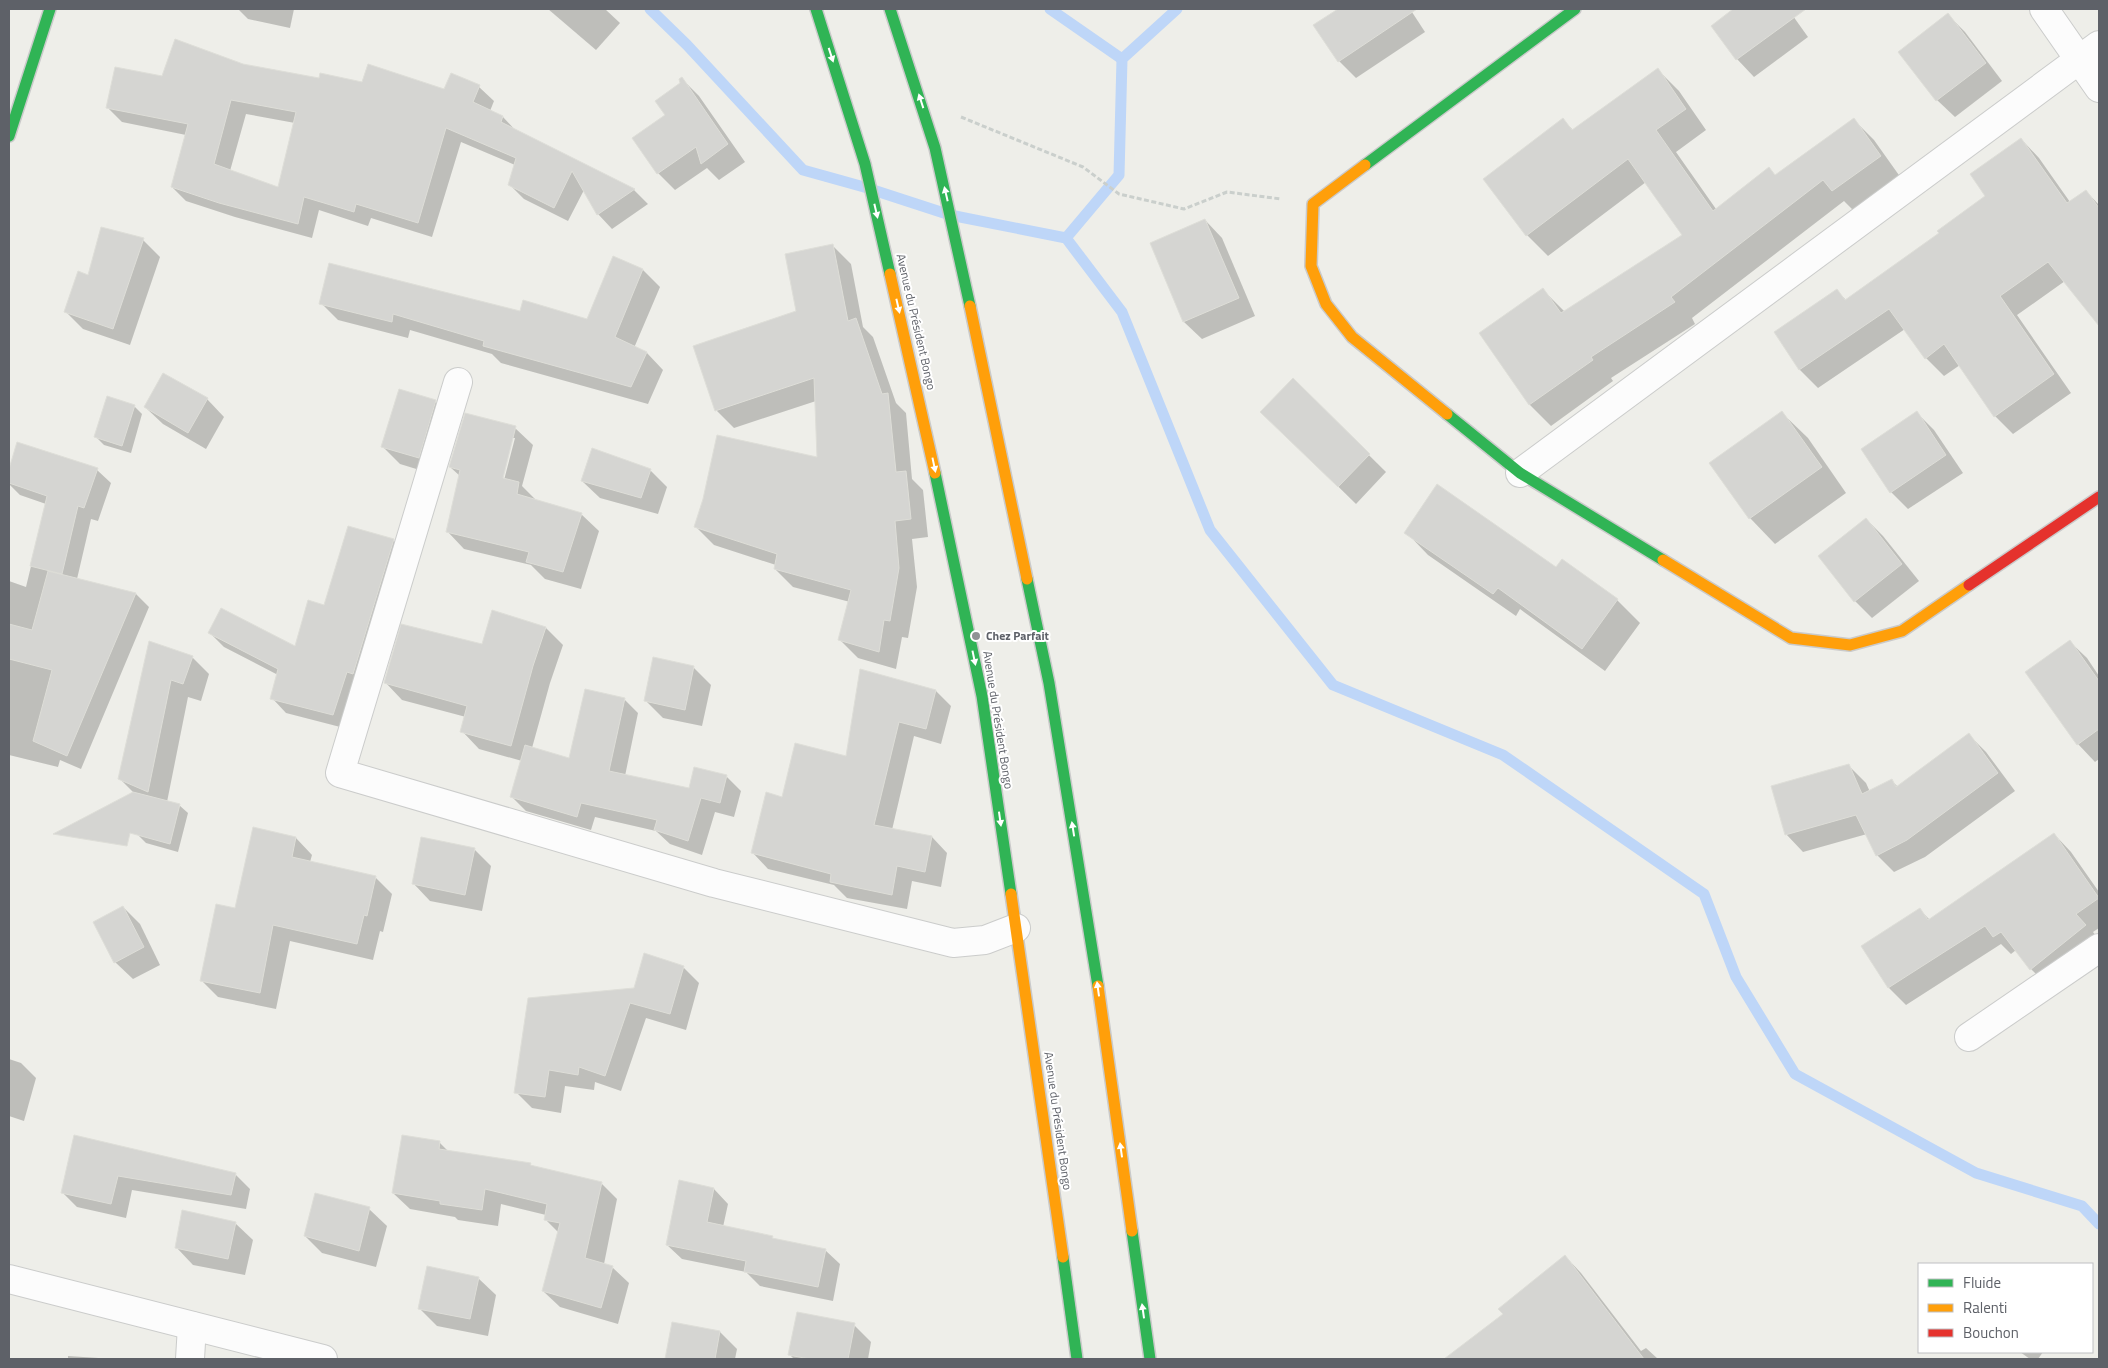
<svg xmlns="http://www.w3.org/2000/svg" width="2108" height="1368" font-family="'Titillium Web',sans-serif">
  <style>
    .shadow { fill: #0003; fill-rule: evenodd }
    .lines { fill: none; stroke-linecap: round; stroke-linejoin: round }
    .stream { stroke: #bed6f8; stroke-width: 11 }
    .building { fill: #d5d5d2; stroke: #deded8; fill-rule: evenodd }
    .street-casing { stroke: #cbcccb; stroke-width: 30 }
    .fast-casing { stroke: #cacaca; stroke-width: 14 }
    .slow-casing { stroke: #cacaca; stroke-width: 14 }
    .jam-casing { stroke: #cacaca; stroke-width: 14 }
    .path { stroke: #cacfcc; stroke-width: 3; stroke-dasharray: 5 2.5; stroke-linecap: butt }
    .street { stroke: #fcfcfc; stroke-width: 28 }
    .fast { stroke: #30b455; stroke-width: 11 }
    .slow { stroke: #ff9f0a; stroke-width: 11 }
    .jam { stroke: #e5322d; stroke-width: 11 }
    .oneway { fill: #fff }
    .poi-dot { fill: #909295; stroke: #fff; stroke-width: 2 }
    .labels { text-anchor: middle; stroke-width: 4; stroke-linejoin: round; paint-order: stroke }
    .street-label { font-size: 12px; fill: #5e6168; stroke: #fff }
    .poi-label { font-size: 12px; font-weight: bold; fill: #5e6168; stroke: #fff; text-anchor: start }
  </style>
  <rect width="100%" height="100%" fill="#eeeee9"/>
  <g class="shadow">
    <path d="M 238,9 L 294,9 L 290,28 L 248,19 Z"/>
    <path d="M 548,9 L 605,9 L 620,23 L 596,50 Z"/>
    <path d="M 1340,9 L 1410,9 L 1425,32 L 1356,78 L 1339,61 L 1315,26 Z"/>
    <path d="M 1735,9 L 1788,9 L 1808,37 L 1754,77 L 1737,59 L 1712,26 Z"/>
    <path d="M 1948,15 L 1965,32 L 2002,81 L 1955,117 L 1937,100 L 1900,52 Z"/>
    <path d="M 243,65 L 320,79 L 445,91 L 452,75 L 479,87 L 494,101 L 490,111 L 503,117 L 517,132 L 634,190 L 648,204 L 612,229 L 598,214 L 584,190 L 568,221 L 524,199 L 509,184 L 515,165 L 461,142 L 432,237 L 371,218 L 368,226 L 319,210 L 312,238 L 235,217 L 186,201 L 172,187 L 186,135 L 122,122 L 108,108 L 162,78 ZM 246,114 L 295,123 L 279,188 L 230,171 Z"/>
    <path d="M 1658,70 L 1679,91 L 1706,130 L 1676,152 L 1716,209 L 1776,176 L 1853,119 L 1874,140 L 1901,178 L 1854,211 L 1844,201 L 1692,318 L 1695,324 L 1611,378 L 1613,381 L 1551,426 L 1530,405 L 1480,334 L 1543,290 L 1565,312 L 1684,235 L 1646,182 L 1548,256 L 1527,235 L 1563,120 L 1573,130 Z"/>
    <path d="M 682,79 L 699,96 L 745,162 L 719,180 L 707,168 L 675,190 L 658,173 L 667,115 Z"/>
    <path d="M 2021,139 L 2039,158 L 2070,202 L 2086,191 L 2099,205 L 2099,324 L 2065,281 L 2017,315 L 2071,393 L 2013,434 L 1995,416 L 1960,365 L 1944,376 L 1926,358 L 1905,329 L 1818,388 L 1800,370 L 1775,332 L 1837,291 L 1847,301 L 1941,233 L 1987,196 Z"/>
    <path d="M 1205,220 L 1222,238 L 1255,316 L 1202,339 L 1184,322 L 1152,243 Z"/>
    <path d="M 143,240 L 160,257 L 130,345 L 83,329 L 65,311 L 89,277 Z"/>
    <path d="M 833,246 L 851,264 L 863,327 L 873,337 L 896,403 L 906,413 L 912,479 L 923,490 L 928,537 L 912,539 L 917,587 L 908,638 L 902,637 L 896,669 L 858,658 L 840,640 L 850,602 L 793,587 L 775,569 L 776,565 L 714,545 L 696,527 L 819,459 L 816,401 L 734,428 L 716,410 L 798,312 Z"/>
    <path d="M 614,258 L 643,270 L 660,287 L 634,348 L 647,353 L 663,370 L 648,404 L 501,363 L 492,354 L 410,330 L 408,338 L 338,320 L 321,303 L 521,312 L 588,320 Z"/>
    <path d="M 1293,380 L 1386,472 L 1356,504 L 1262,412 Z"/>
    <path d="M 207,399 L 224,417 L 206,449 L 163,424 L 145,407 Z"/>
    <path d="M 435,402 L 453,419 L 436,475 L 400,464 L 383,447 Z"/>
    <path d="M 134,406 L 142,414 L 131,453 L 104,445 L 95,436 Z"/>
    <path d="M 1782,413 L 1808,438 L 1846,493 L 1775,544 L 1750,518 Z"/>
    <path d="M 1917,413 L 1934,430 L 1963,473 L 1908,509 L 1891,492 Z"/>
    <path d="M 515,428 L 533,445 L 522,486 L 536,500 L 581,514 L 599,531 L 581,589 L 545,579 L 531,565 L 464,549 L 447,531 L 460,476 L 450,467 ZM 512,438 L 515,438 L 503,484 L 500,484 Z"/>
    <path d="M 18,443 L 97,470 L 111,483 L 98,521 L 91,519 L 77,579 L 136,594 L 149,607 L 81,769 L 60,760 L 58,767 L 9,755 L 9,581 L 26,587 L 46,504 L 20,495 L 9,484 L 9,473 Z"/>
    <path d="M 650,470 L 667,487 L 658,514 L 600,498 L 582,481 Z"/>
    <path d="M 1866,519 L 1883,536 L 1919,581 L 1872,618 L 1855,601 Z"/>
    <path d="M 1406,532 L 1556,568 L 1562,560 L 1617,600 L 1640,623 L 1605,671 L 1520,609 L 1516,616 L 1428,555 Z"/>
    <path d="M 393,540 L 408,555 L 348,729 L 286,713 L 272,698 L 278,675 L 224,647 L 210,633 L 296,648 L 325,606 Z"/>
    <path d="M 493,612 L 546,628 L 563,645 L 550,683 L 532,748 L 570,760 L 624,699 L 638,713 L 625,776 L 690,789 L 726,776 L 741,791 L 734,817 L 715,812 L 702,855 L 670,844 L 656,831 L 595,817 L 591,830 L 526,811 L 512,797 L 522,761 L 479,749 L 462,731 L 466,717 L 402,700 L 385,682 L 483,645 Z"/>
    <path d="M 2069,641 L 2087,658 L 2099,676 L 2099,759 L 2095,762 L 2078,744 L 2027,672 Z"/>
    <path d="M 150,642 L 192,657 L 209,674 L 201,701 L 188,697 L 167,802 L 179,805 L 188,813 L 178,852 L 146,843 L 138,835 L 137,796 L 119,778 Z"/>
    <path d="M 693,667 L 711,685 L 702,726 L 663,718 L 646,701 Z"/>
    <path d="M 936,691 L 951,706 L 941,744 L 914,736 L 892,830 L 932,837 L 947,853 L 941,887 L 912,881 L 907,909 L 847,898 L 834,885 L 768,869 L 753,853 L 783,798 L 847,757 Z"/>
    <path d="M 1969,735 L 1986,752 L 2015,791 L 1925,857 L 1894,872 L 1877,855 L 1867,834 L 1803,852 L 1786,834 L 1849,766 L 1866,783 L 1870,792 L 1892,781 L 1898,787 Z"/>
    <path d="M 2054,834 L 2071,852 L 2099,892 L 2099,928 L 2093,932 L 2099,940 L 2048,986 L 2031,969 L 2016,950 L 2011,954 L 2001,944 L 1906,1005 L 1889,988 L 1863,947 L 1920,910 L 1930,920 Z"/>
    <path d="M 296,838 L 312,855 L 310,862 L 375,877 L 392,894 L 383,932 L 380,931 L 373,960 L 290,941 L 276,1009 L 218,997 L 201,980 L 236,909 Z"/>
    <path d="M 474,849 L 491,866 L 482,911 L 430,901 L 413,883 Z"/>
    <path d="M 123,907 L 140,924 L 160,965 L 133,979 L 115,962 Z"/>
    <path d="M 683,967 L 699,983 L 686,1030 L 646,1018 L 621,1091 L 595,1082 L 594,1090 L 565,1086 L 561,1113 L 532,1108 L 516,1092 L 635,989 Z"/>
    <path d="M 9,1059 L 21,1063 L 36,1078 L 24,1121 L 9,1116 Z"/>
    <path d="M 75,1136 L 235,1174 L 250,1189 L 246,1209 L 132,1190 L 126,1218 L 77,1207 L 62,1192 Z"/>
    <path d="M 440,1143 L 449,1152 L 530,1164 L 533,1168 L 601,1183 L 617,1199 L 604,1264 L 612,1267 L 629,1283 L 618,1324 L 560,1307 L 543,1291 L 559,1233 L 545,1219 L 546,1215 L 501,1204 L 498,1226 L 458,1220 L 455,1217 L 410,1209 L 393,1193 Z"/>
    <path d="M 714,1189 L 728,1204 L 723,1227 L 772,1238 L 775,1240 L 825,1250 L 840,1264 L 833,1301 L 760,1286 L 746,1272 L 682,1259 L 667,1245 Z"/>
    <path d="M 369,1209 L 387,1226 L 376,1267 L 322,1253 L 305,1236 Z"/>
    <path d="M 235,1223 L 253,1240 L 245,1275 L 193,1265 L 176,1247 Z"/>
    <path d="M 1565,1256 L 1581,1273 L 1641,1351 L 1646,1348 L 1658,1359 L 1446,1359 L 1505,1314 Z"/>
    <path d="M 478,1278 L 496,1295 L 488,1336 L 437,1326 L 420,1309 Z"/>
    <path d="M 673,1323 L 720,1332 L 737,1349 L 735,1359 L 667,1359 Z"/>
    <path d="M 854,1325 L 871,1342 L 868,1359 L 794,1359 L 790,1355 Z"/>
    <path d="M 2020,1352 L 2043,1352 L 2038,1359 L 2030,1359 Z"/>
    <path d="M 68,1356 L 114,1359 L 115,1359 L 68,1359 Z"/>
  </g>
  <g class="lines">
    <g class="stream">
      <path d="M 650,9 L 687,45 L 803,170 L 864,187 L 950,215 L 1066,238 L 1122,312 L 1210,530 L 1333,685 L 1503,755 L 1704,894 L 1736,977 L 1795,1074 L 1976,1173 L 2082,1206 L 2099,1224"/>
      <path d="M 1050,9 L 1122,59"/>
      <path d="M 1066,238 L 1119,175 L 1122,59 L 1177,9"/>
    </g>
  </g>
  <g class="building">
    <path d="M 1338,9 L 1417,9 L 1338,62 L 1313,25 Z"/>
    <path d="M 1733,9 L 1806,9 L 1736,60 L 1711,26 Z"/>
    <path d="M 1948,13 L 1986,63 L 1936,101 L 1898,52 Z"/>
    <path d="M 175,39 L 243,64 L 319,78 L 320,73 L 362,82 L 368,64 L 444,89 L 451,73 L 480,85 L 473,102 L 503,116 L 501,122 L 635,189 L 597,215 L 572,171 L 554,208 L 508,185 L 516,158 L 446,128 L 418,223 L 356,204 L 354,212 L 304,197 L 298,224 L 219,203 L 171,187 L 188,124 L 106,108 L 115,67 L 162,76 ZM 231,100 L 296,112 L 278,187 L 214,164 Z"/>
    <path d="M 1658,68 L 1686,109 L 1656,130 L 1713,211 L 1769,167 L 1775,175 L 1854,118 L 1881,156 L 1832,191 L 1823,180 L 1671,297 L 1675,302 L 1591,357 L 1593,360 L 1529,405 L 1479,333 L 1543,288 L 1561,313 L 1682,235 L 1628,159 L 1526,236 L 1483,179 L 1563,118 L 1572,130 Z"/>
    <path d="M 682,77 L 728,144 L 701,164 L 696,147 L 657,174 L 632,138 L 665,115 L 655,101 L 680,83 L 679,79 Z"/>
    <path d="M 2021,138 L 2067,203 L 2086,190 L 2099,208 L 2099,326 L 2048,262 L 2000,296 L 2054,374 L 1994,417 L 1944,344 L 1925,359 L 1889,309 L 1799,370 L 1774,332 L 1837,289 L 1845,300 L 1939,233 L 1937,231 L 1985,196 L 1970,174 Z"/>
    <path d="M 1205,219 L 1239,298 L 1183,322 L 1150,243 Z"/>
    <path d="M 101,227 L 144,238 L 113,329 L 64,312 L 78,271 L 88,275 Z"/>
    <path d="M 833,244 L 848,321 L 856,318 L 882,394 L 888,393 L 896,472 L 906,471 L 911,519 L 895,521 L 899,568 L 890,621 L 884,620 L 879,652 L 838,640 L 851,590 L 774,569 L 777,554 L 694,527 L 703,499 L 717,435 L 817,457 L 814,378 L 715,411 L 693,346 L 796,311 L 785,254 Z"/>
    <path d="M 613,256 L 643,269 L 615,337 L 647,352 L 631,387 L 483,346 L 484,341 L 393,314 L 392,322 L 319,304 L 329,263 L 520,311 L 523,300 L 587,319 Z"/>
    <path d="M 163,373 L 208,398 L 188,433 L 144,407 Z"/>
    <path d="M 1293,378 L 1370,454 L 1338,487 L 1260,412 Z"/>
    <path d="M 399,389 L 436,400 L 419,458 L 381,447 Z"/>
    <path d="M 107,396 L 135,405 L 122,446 L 94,437 Z"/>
    <path d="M 1782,411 L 1822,467 L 1749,519 L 1709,463 Z"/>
    <path d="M 1917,411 L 1946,455 L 1890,493 L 1861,449 Z"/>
    <path d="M 465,413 L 516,426 L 503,478 L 519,482 L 517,494 L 582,513 L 563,572 L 526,562 L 529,552 L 446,532 L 460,470 L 449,467 Z"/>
    <path d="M 17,442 L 98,468 L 84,508 L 78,506 L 62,574 L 30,566 L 47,496 L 9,483 L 9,469 Z"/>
    <path d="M 592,448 L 651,469 L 641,498 L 581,481 Z"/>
    <path d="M 1437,484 L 1556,567 L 1562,559 L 1618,599 L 1582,649 L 1498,588 L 1493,594 L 1404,533 Z"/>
    <path d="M 1866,518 L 1902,564 L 1854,602 L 1818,556 Z"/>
    <path d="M 348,526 L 394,539 L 353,674 L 347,672 L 333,715 L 270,699 L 278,669 L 208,633 L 221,608 L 295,646 L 308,600 L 324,605 Z"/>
    <path d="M 48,571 L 136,593 L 67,756 L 33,741 L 52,670 L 9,659 L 9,624 L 32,630 Z"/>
    <path d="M 492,610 L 546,627 L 533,666 L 511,746 L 460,732 L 467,706 L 384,683 L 401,624 L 482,644 Z"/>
    <path d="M 2070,640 L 2099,681 L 2099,729 L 2077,745 L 2025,672 Z"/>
    <path d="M 149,641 L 193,656 L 183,684 L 171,680 L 148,792 L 118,779 Z"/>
    <path d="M 653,657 L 694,666 L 685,710 L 644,701 Z"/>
    <path d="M 860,669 L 936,690 L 926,729 L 899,722 L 874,825 L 932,836 L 925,872 L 897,866 L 892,895 L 830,882 L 831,874 L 751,853 L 766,792 L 782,797 L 795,743 L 846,756 Z"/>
    <path d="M 585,689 L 625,698 L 609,771 L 689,788 L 694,767 L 727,775 L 720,803 L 701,798 L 688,841 L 654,830 L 657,820 L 581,803 L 577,817 L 510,797 L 525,745 L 569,758 Z"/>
    <path d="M 1969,733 L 1998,773 L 1907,840 L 1876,856 L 1856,815 L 1785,835 L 1771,786 L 1849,764 L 1862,794 L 1892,779 L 1896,787 Z"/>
    <path d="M 133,792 L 180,804 L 170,844 L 130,833 L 127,846 L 53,834 Z"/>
    <path d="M 253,827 L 296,837 L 292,857 L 376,876 L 367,916 L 364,915 L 357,944 L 273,925 L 260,993 L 200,981 L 216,904 L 235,908 Z"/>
    <path d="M 2054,833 L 2099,898 L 2076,914 L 2086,925 L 2030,970 L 2001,932 L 1993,937 L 1985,926 L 1888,988 L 1861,946 L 1920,908 L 1928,920 Z"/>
    <path d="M 421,837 L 475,848 L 465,895 L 412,884 Z"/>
    <path d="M 123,906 L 144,947 L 114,963 L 93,922 Z"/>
    <path d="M 644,953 L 684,966 L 670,1014 L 630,1003 L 605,1076 L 579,1067 L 578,1075 L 549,1070 L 545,1097 L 514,1093 L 528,998 L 634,988 Z"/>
    <path d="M 74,1135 L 236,1173 L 231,1195 L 118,1176 L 111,1204 L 61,1193 Z"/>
    <path d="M 402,1135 L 440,1141 L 439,1149 L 531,1163 L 530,1165 L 602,1182 L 585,1258 L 613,1266 L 601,1308 L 542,1291 L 560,1223 L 544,1220 L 547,1204 L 485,1189 L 482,1210 L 440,1204 L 440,1201 L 392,1193 Z"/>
    <path d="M 679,1180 L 714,1188 L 707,1222 L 773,1236 L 772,1238 L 826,1249 L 818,1287 L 744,1272 L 746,1261 L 666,1245 Z"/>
    <path d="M 315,1193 L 370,1207 L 359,1251 L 304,1236 Z"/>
    <path d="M 182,1210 L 236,1222 L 228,1259 L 175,1248 Z"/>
    <path d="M 1565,1255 L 1644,1359 L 1444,1359 L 1503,1314 L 1498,1309 Z"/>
    <path d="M 427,1266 L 479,1277 L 470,1319 L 418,1309 Z"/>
    <path d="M 797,1312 L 855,1323 L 848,1359 L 810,1359 L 788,1355 Z"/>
    <path d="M 672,1322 L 720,1331 L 715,1359 L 665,1359 Z"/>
  </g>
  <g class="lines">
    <g class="street-casing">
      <g id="street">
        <path d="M 2044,9 L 2099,88"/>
        <path d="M 458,382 L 340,773 L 714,883 L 953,943 L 985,940 L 1016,928"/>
        <path d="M 1520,473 L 2099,45"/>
        <path d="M 1969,1037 L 2099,948"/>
        <path d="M 9,1279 L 323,1359"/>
        <path d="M 190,1359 L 192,1326"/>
      </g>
    </g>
    <g class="fast-casing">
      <g id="fast">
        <path d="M 816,9 L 865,164 L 890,274"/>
        <path d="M 890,9 L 935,148 L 970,306"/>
        <path d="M 9,136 L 50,9"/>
        <path d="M 1365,165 L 1575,9"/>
        <path d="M 1447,414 L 1520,473 L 1663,560"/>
        <path d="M 935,473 L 982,696 L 1011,894"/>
        <path d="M 1027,579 L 1049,683 L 1098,986"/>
        <path d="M 1132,1231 L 1150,1359"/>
        <path d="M 1063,1257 L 1077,1359"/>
      </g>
    </g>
    <g class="slow-casing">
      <g id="slow">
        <path d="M 1365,165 L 1313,204 L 1311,266 L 1326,304 L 1352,337 L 1447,414"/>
        <path d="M 890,274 L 935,473"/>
        <path d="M 970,306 L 1027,579"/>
        <path d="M 1663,560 L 1791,638 L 1850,645 L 1902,631 L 1969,585"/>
        <path d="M 1011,894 L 1063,1257"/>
        <path d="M 1098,986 L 1132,1231"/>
      </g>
    </g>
    <g class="jam-casing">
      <path id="jam" d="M 1969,585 L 2099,497"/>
    </g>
    <path class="path" d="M 961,117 L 1083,167 L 1119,194 L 1184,209 L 1227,192 L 1281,199"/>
    <use href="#street" class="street"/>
    <use href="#fast" class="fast"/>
    <use href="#slow" class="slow"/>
    <use href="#jam" class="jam"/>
  </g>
  <defs><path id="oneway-solid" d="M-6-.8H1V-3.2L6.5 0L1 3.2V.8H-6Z" transform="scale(1.25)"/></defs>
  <g class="oneway">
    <use href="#oneway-solid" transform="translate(831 55) rotate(72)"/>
    <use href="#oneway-solid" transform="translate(921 101) rotate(-108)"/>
    <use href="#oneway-solid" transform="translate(946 194) rotate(-103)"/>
    <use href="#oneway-solid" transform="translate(876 211) rotate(77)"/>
    <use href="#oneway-solid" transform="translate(898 306) rotate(77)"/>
    <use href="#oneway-solid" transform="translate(934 465) rotate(78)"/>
    <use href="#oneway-solid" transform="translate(974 658) rotate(78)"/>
    <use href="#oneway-solid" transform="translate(1000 819) rotate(82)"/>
    <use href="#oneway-solid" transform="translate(1073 829) rotate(-99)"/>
    <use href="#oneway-solid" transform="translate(1098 989) rotate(-98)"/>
    <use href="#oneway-solid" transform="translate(1121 1150) rotate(-98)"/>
    <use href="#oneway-solid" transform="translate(1143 1311) rotate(-98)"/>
  </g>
  <circle class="poi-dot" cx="976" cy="636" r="5"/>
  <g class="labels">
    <g class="street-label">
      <text transform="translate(916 322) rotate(77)" y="4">Avenue du Président Bongo</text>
      <text transform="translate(998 720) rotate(81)" y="4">Avenue du Président Bongo</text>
      <text transform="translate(1058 1121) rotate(82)" y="4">Avenue du Président Bongo</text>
    </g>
    <g class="poi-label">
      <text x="986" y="640">Chez Parfait</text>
    </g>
  </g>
  <rect width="2108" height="1368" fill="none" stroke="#5e6168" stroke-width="20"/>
  <rect x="1918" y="1263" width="175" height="90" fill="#ffffff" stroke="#bfc0c3"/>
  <rect x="1928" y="1279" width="25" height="8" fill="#30b455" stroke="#bfc0c3"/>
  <text x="1963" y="1288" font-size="15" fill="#5e6168">Fluide</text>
  <rect x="1928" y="1304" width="25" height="8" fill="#ff9f0a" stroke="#bfc0c3"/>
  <text x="1963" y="1313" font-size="15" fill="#5e6168">Ralenti</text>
  <rect x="1928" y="1329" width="25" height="8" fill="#e5322d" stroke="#bfc0c3"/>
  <text x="1963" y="1338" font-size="15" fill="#5e6168">Bouchon</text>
</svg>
